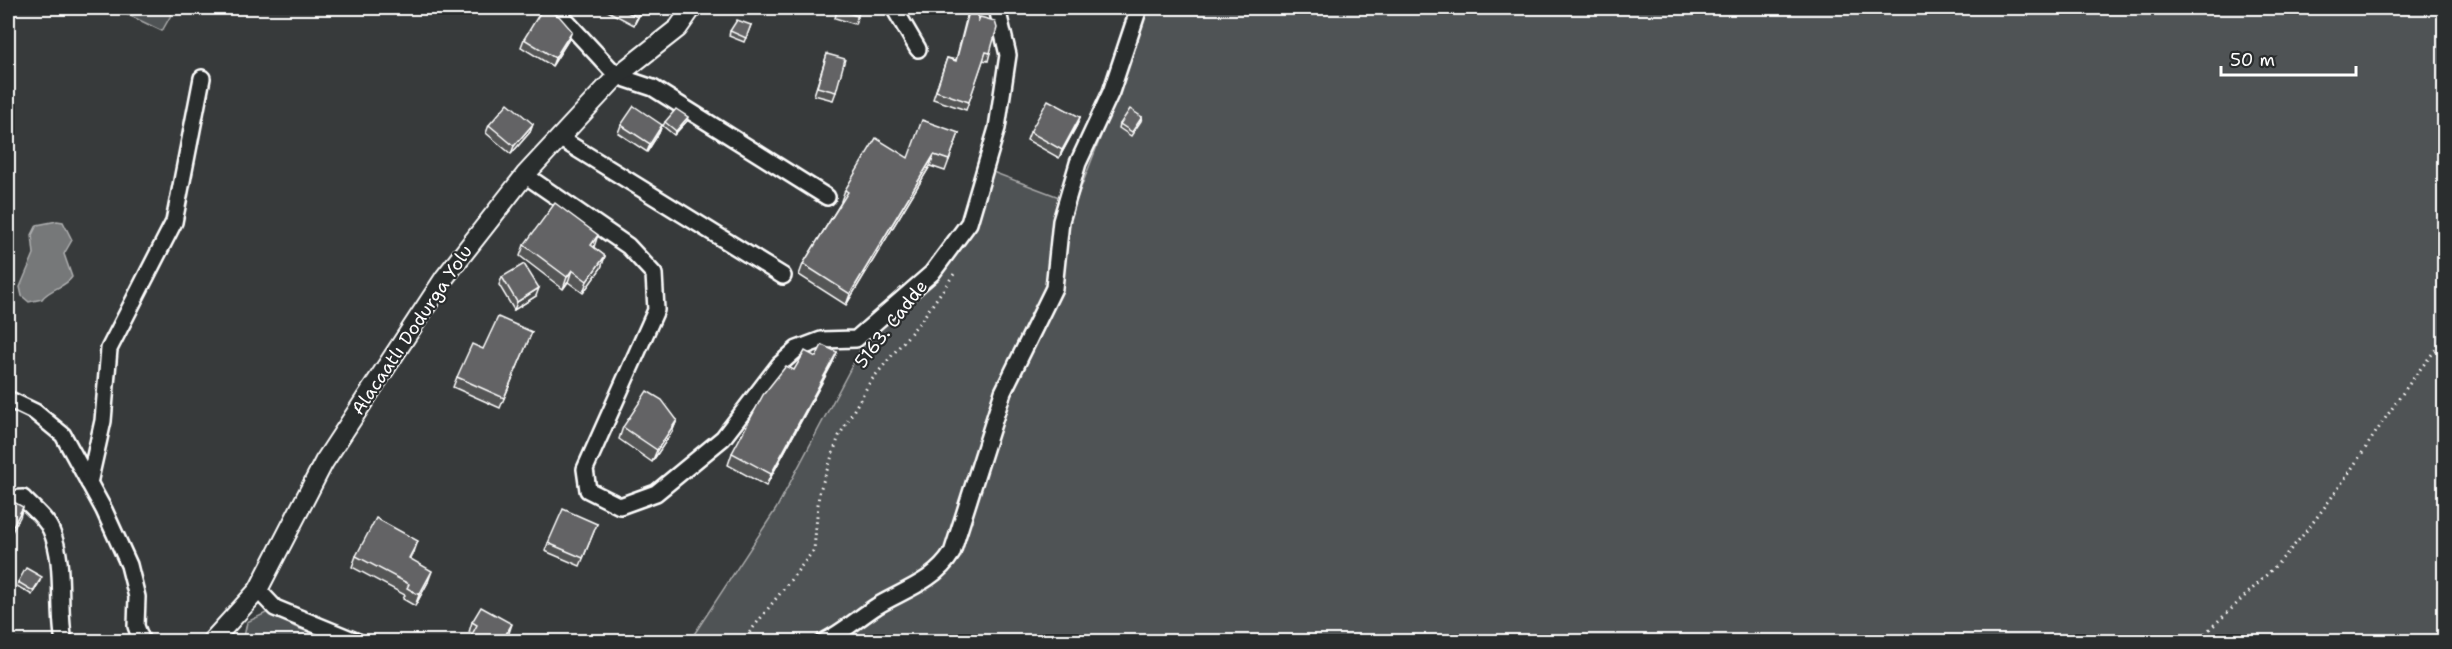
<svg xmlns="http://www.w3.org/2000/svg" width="2452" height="649" font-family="'Shantell Sans',sans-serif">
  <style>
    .green { fill: #505354; stroke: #a8a9aa; stroke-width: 1.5 }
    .water { fill: #767879; stroke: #adaeaf; stroke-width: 1.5 }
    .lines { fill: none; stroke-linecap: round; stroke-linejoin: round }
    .minor-casing { stroke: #fff; stroke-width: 20 }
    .tertiary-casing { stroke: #fff; stroke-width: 22 }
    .path { stroke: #fff; stroke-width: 3; stroke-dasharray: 1.5 4.5; stroke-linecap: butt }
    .minor { stroke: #2a2d2e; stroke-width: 15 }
    .tertiary { stroke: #2a2d2e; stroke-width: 18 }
    .wall { fill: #555657; stroke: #fff; stroke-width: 1.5 }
    .shaded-wall { fill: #454647; stroke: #fff; stroke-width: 1.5 }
    .building { fill: #636465; stroke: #fff; stroke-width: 1.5 }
    .labels { text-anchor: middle; stroke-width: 4.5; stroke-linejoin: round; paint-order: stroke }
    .street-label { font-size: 18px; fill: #fff; stroke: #2a2d2e }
  </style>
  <rect width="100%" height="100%" fill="#373a3b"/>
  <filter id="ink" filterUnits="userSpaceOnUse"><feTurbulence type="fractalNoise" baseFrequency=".0167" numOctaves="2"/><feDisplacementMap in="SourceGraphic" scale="12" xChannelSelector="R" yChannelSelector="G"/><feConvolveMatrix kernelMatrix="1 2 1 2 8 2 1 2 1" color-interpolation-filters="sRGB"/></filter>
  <g filter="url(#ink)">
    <g class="green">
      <path d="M 114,8 L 175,8 L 162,31 Z"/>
      <path d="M 1145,8 L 2444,8 L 2444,641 L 689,642 L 776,509 L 863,345 L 947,266 L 990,171 L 1075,203 L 1113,105 Z"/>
      <path d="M 268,612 L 295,627 L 332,641 L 243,642 L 247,622 Z"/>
    </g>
    <path class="water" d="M 57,221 L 63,222 L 72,240 L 64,254 L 72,277 C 65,288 50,288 42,299 L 29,302 L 22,296 L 20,287 L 34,254 L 32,235 L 37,225 Z"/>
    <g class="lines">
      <g class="minor-casing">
        <g id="minor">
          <path d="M 554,8 L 617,76 L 653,88 L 827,197"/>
          <path d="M 894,8 L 918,49"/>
          <path d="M 561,139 L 783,276"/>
          <path d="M 525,175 L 628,246 L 654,274 L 656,310 L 585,469 L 588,490 L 620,506 L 656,493 L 723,438 L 779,365 L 797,349 L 821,340 L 856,339 L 932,273 L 969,223 L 997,128 L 1008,55 L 997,8"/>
          <path d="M 8,399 L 35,412 L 63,435 L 104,510 L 129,565 L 137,597 L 136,626 L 142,642"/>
          <path d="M 89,483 L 103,421 L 109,349 L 174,222 L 202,78"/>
          <path d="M 8,499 L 23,498 C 31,507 46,518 51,530 C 66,565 57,604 64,642"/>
          <path d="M 258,590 L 275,608 L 358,642"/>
          <path d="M 823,642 C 844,632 858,618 877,606 C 904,590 935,581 952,553 L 1003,392 L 1054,288 L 1061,221 L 1078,163 L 1111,92 L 1139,8"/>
        </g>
      </g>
      <g class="tertiary-casing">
        <path id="tertiary" d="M 211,642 L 258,590 L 324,462 L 445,277 L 525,175 L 617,76 L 678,28 L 692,8"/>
      </g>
      <g class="path">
        <path d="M 742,642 L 814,550 L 819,493 L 839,436 L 870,382 L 923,318 L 954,274"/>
        <path d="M 2196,642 C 2237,603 2280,566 2314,521 C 2360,462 2395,396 2444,340"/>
      </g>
      <use href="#minor" class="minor"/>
      <use href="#tertiary" class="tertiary"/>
    </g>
    <g class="wall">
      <path d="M 602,8 L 643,8 L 634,25 Z"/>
      <path d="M 838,8 L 860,8 L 855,24 L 835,18 Z"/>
      <path d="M 969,8 L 978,8 L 978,22 L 990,53 L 988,61 L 983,60 L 966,110 L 933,99 L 947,58 L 956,60 Z"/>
      <path d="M 751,25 L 744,42 L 729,36 L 730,31 Z"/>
      <path d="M 524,39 L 569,39 L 552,66 L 521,47 Z"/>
      <path d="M 827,54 L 836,92 L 833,100 L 814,95 Z"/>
      <path d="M 1080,117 L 1077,125 L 1059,158 L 1027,140 L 1030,132 Z"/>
      <path d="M 1142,117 L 1141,121 L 1131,136 L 1119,128 L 1120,124 Z"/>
      <path d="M 687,121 L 674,135 L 663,126 L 665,122 Z"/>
      <path d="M 533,124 L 530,132 L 511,154 L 486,133 L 489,125 Z"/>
      <path d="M 621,125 L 662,125 L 659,133 L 647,152 L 618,133 Z"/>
      <path d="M 959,133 L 945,171 L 930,166 L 846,305 L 799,275 L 803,264 L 842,201 L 841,201 L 845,190 L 908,158 Z"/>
      <path d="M 524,245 L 594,248 L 605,256 L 601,268 L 583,293 L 568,282 L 563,289 L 520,256 Z"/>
      <path d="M 502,277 L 536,296 L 514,310 L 499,285 Z"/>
      <path d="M 532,332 L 500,408 L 453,387 L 457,377 L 483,349 Z"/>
      <path d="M 837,352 L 832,364 L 766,486 L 728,465 L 732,453 L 794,370 L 816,357 Z"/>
      <path d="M 677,420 L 672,432 L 652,462 L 619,439 L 623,427 Z"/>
      <path d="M 597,524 L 580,566 L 545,551 L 548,543 Z"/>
      <path d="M 414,552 L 410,559 L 428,582 L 415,606 L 403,599 L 405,595 L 352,567 L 356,556 Z"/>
      <path d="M 40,581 L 32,595 L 17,586 L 18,582 Z"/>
      <path d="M 472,622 L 509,633 L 505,640 L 472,633 L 469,632 Z"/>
    </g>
    <g class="shaded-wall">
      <path d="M 642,8 L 643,8 L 634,25 L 637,17 Z"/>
      <path d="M 572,31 L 569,39 L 552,66 L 555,58 Z"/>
      <path d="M 688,117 L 687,121 L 674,135 L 676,131 Z"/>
      <path d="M 1080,117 L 1077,125 L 1059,158 L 1062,150 Z"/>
      <path d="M 533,124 L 530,132 L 511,154 L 514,146 Z"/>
      <path d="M 662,125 L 659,133 L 647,152 L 650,144 Z"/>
      <path d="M 934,155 L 930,166 L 846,305 L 850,294 Z"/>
      <path d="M 598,235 L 594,247 L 586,257 L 591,245 Z"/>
      <path d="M 605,256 L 601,268 L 583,293 L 587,281 Z"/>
      <path d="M 572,270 L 568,282 L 563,289 L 567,277 Z"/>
      <path d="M 539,288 L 536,296 L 514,310 L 517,302 Z"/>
      <path d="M 837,352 L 832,364 L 766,486 L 771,474 Z"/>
      <path d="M 677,420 L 672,432 L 652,462 L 657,450 Z"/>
      <path d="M 23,507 L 20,517 L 8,539 L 8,535 Z"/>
      <path d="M 418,541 L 414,552 L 405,569 L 409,558 Z"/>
      <path d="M 432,571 L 428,582 L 415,606 L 419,595 Z"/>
      <path d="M 512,624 L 509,633 L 504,642 L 503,639 Z"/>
    </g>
    <g class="building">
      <path d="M 543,8 L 559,16 L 572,31 L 555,58 L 524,39 Z"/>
      <path d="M 620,8 L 642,8 L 637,17 Z"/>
      <path d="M 839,8 L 860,8 L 858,16 L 838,10 Z"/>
      <path d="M 970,8 L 978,8 L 978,22 L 980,17 L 995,21 L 997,28 L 990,53 L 986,52 L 969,102 L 936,91 L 947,58 L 956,61 Z"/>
      <path d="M 737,20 L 751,25 L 746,38 L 730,31 Z"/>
      <path d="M 827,54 L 845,59 L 836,92 L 817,87 Z"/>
      <path d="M 1048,100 L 1080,117 L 1062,150 L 1030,132 Z"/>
      <path d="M 508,103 L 533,124 L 514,146 L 489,125 Z"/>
      <path d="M 634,106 L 662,125 L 650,144 L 621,125 Z"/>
      <path d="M 676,109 L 688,117 L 676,131 L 665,122 Z"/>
      <path d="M 1130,109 L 1142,117 L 1132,132 L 1120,124 Z"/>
      <path d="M 922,120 L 959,133 L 949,160 L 934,155 L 850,294 L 803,264 L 848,192 L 845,190 L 876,138 L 908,158 Z"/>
      <path d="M 555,203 L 598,235 L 591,245 L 605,256 L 587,281 L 572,270 L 567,277 L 524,245 Z"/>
      <path d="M 8,224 L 11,225 L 8,238 Z"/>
      <path d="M 524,264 L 539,288 L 517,302 L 502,277 Z"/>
      <path d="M 498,317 L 532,332 L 504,398 L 457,377 L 472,344 L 483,349 Z"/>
      <path d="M 822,345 L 837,352 L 771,474 L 732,453 L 763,395 L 786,366 L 794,370 L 805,351 L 816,357 Z"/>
      <path d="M 647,391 L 662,400 L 677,420 L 657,450 L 623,427 Z"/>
      <path d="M 8,499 L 23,507 L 8,535 Z"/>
      <path d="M 563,509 L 597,524 L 583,558 L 548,543 Z"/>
      <path d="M 376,518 L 418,541 L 409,558 L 432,571 L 419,595 L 407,588 L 409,584 L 356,556 Z"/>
      <path d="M 26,568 L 42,577 L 33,591 L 18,582 Z"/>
      <path d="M 481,607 L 512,624 L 503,639 L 507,642 L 468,642 L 477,625 L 472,622 Z"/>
    </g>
  </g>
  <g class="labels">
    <g class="street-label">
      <text transform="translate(891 324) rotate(-52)" y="6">5163. Cadde</text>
      <text transform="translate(412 330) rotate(-56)" y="6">Alacaatlı Dodurga Yolu</text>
    </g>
  </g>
  <rect width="2452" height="649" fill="none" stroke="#2a2d2e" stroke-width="30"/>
  <rect x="15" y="15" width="2422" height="619" fill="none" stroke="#fff" stroke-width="2" filter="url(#ink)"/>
  <path d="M2221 66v9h135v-9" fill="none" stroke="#ffffff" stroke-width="3"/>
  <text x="2230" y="66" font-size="18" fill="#ffffff" stroke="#2a2d2e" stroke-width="4.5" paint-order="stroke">50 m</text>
</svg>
